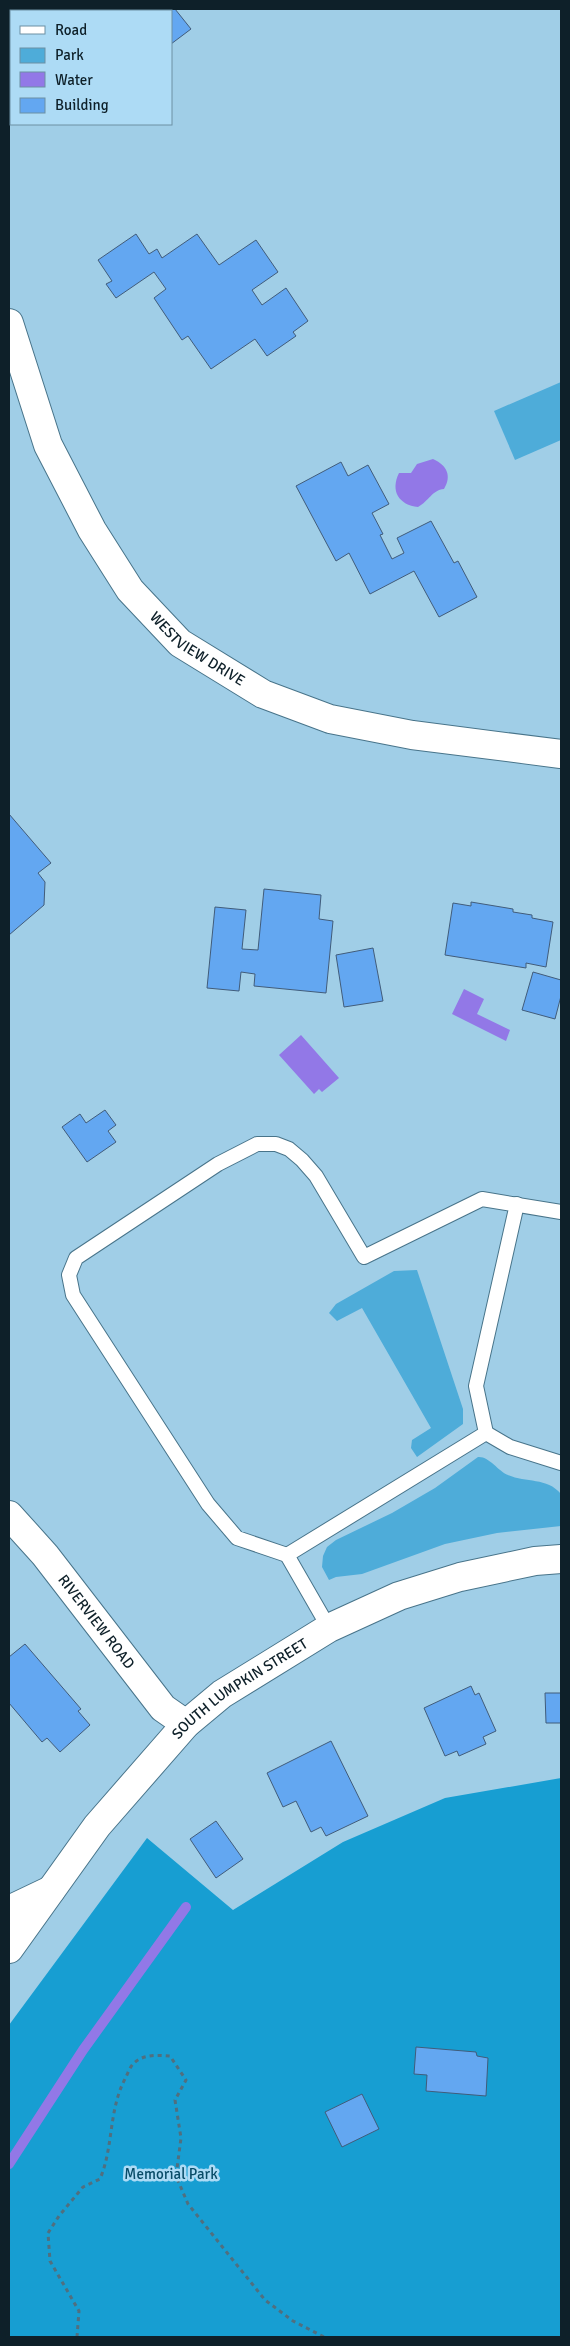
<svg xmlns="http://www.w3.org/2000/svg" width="570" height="2346" font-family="Signika,sans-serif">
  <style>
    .green { fill: #4eacd9 }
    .forest { fill: #179ed2 }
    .water { fill: #9278e7 }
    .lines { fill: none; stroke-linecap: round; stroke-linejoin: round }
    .stream { stroke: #9278e7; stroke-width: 10 }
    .building { fill: #63a7f1; stroke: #415c7a }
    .lane-casing { stroke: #48748a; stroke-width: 16 }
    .street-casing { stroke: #48748a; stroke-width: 30 }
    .secondary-casing { stroke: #48748a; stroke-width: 30 }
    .path { stroke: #506f7f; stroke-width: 3; stroke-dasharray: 4 4; stroke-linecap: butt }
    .lane { stroke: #fff; stroke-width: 14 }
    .street { stroke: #fff; stroke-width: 28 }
    .secondary { stroke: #fff; stroke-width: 28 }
    .labels { text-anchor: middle; stroke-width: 5; stroke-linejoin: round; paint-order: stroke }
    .street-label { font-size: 15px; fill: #0e2029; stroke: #addbf5 }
    .park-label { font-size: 15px; fill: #084c68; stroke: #addbf5 }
  </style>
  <rect width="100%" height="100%" fill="#a0cee7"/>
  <g class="green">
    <path d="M 561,382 L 561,440 L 515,460 L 494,411 Z"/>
    <path d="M 417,1270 L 463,1409 L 463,1424 L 417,1457 L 411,1448 L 412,1440 L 431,1428 L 362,1308 L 337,1321 L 329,1313 L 336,1304 L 394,1271 Z"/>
    <path d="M 478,1457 C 489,1456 498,1471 508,1475 C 526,1483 547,1477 561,1494 L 561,1526 L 497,1533 L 445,1544 L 362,1574 L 336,1577 L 329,1580 L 322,1567 L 323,1556 L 327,1547 L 336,1540 L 392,1513 L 435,1488 Z"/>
  </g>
  <path class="forest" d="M 561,1778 L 561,2337 L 9,2337 L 9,2025 L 147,1838 L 233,1910 L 343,1842 L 445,1798 Z"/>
  <g class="water">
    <path d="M 433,459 C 447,465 452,476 444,489 C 432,490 429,501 418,507 C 399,505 390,491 399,473 L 411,473 L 417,464 Z"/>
    <path d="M 464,989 L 484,999 L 477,1014 L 510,1030 L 506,1041 L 452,1014 Z"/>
    <path d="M 301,1035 L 339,1078 L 322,1092 L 319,1089 L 314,1094 L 279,1055 Z"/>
  </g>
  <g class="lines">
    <path class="stream" d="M 9,2164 L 83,2050 L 186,1907"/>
  </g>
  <g class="building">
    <path d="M 128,9 L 175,9 L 191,29 L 171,44 L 171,11 L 130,11 Z"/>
    <path d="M 136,234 L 149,254 L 157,249 L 162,258 L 197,234 L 219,265 L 256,240 L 278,272 L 252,290 L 262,305 L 286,288 L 308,321 L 293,332 L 296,336 L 267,356 L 255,339 L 211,369 L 188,336 L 182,340 L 154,298 L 166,289 L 154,272 L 116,298 L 106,284 L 112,281 L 98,260 Z"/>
    <path d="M 341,462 L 348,476 L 368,465 L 389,504 L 372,513 L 383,534 L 380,535 L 392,559 L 404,553 L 397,538 L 431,521 L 454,563 L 458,561 L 477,597 L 439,617 L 414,571 L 370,594 L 349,553 L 336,561 L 296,486 Z"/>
    <path d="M 9,814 L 51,863 L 38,873 L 45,882 L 44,905 L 9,935 Z"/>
    <path d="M 264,889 L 321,895 L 319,919 L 333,921 L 326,993 L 254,986 L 255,974 L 241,972 L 239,991 L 207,988 L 215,907 L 246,910 L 242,949 L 258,950 Z"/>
    <path d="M 471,902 L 513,909 L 513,912 L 532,915 L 532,918 L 553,922 L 546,967 L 526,963 L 526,968 L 445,955 L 453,903 L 471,906 Z"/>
    <path d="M 373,948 L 383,1001 L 344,1007 L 336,955 Z"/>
    <path d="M 533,972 L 561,980 L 561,996 L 555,1019 L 522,1010 Z"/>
    <path d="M 105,1110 L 116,1125 L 108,1131 L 116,1142 L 87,1162 L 62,1127 L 80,1114 L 86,1123 Z"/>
    <path d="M 25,1644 L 81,1709 L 78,1711 L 90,1725 L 60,1752 L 47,1738 L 42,1742 L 9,1703 L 9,1657 Z"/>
    <path d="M 471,1686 L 475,1695 L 479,1693 L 496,1731 L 483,1737 L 486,1744 L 459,1756 L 457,1751 L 445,1756 L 424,1708 Z"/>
    <path d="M 545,1693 L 561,1693 L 561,1723 L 546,1723 Z"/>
    <path d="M 331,1741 L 368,1816 L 326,1836 L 321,1827 L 311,1832 L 296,1801 L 283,1807 L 267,1773 Z"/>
    <path d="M 216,1821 L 243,1859 L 216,1878 L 190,1839 Z"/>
    <path d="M 416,2047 L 476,2052 L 477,2056 L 488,2058 L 486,2096 L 426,2091 L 427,2075 L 414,2074 Z"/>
    <path d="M 362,2094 L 379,2129 L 342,2147 L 325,2112 Z"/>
  </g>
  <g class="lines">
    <g class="lane-casing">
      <g id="lane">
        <path d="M 486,1433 L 510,1447 L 561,1463"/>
        <path d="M 287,1555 L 237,1538 L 208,1504 L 73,1295 L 69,1275 L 76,1258 L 218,1164 L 257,1144 L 276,1144 L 289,1149 L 302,1160 L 316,1176 L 364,1257 L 482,1199 L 561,1212"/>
        <path d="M 329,1628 L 287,1555 L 486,1433 L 476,1386 L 517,1204"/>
      </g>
    </g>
    <g class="street-casing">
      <g id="street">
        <path id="s1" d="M 9,323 L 48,445 L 92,530 L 130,590 L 180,643 L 263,694 L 330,719 L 412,735 L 561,754"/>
        <path id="s2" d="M 9,1515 L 45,1555 L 163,1708 L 186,1724"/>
        <path d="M 9,1910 L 51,1890"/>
      </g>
    </g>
    <g class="secondary-casing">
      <g id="secondary">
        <path id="s3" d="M 9,1949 L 97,1826 L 186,1724 L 222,1694 L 329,1628 L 399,1596 L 460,1577 L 535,1561 L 561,1559"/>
      </g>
    </g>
    <path class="path" d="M 77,2337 L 79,2311 L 50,2261 L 48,2233 L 59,2216 L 83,2187 L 100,2179 C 114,2146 108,2110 126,2077 C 128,2073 130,2067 133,2064 C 142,2054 158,2055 170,2056 L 186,2080 L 175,2100 L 181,2138 L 176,2176 L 188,2204 L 265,2300 L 293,2321 L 324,2337"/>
    <use href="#lane" class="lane"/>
    <use href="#street" class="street"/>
    <use href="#secondary" class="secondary"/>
  </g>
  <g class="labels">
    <g class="street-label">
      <text dy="5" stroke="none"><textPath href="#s1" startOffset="385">WESTVIEW DRIVE</textPath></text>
      <text dy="5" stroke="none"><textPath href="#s2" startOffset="138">RIVERVIEW ROAD</textPath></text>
      <text dy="5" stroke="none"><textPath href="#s3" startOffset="351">SOUTH LUMPKIN STREET</textPath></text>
    </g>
    <g class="park-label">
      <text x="171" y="2179">Memorial Park</text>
    </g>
  </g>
  <rect width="570" height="2346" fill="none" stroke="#0e2029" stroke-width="20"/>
  <rect x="10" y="10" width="162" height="115" fill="#addbf5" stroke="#6d90a3"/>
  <rect x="20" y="26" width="25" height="8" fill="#ffffff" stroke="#6d90a3"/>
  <text x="55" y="35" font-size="15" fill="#0e2029">Road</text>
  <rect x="20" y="48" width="25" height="15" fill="#4eacd9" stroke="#6d90a3"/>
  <text x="55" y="60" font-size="15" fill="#0e2029">Park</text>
  <rect x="20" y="72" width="25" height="15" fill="#9278e7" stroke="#6d90a3"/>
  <text x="55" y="85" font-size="15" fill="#0e2029">Water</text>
  <rect x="20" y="98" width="25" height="15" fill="#63a7f1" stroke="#6d90a3"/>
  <text x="55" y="110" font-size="15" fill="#0e2029">Building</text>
</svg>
